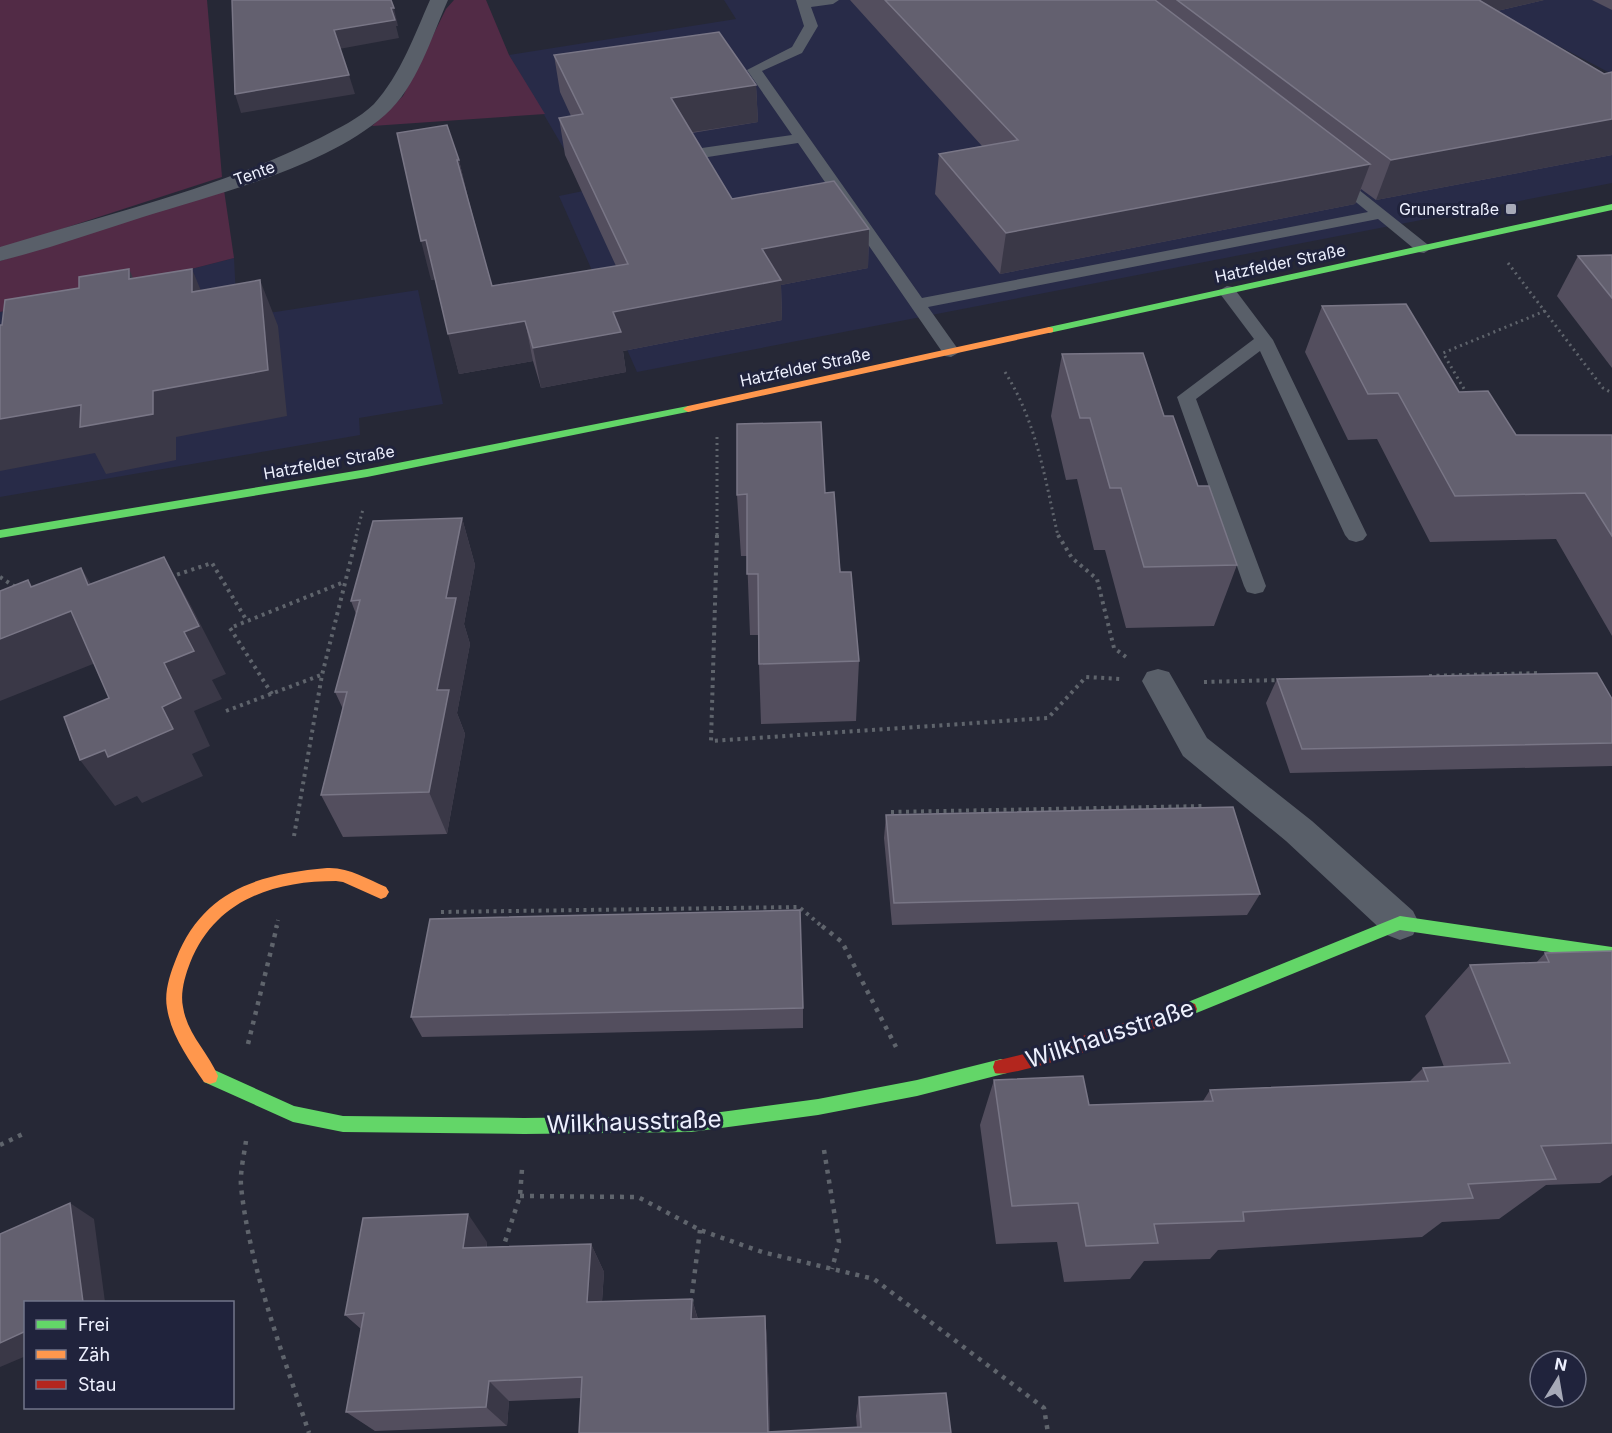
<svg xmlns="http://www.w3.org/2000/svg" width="1612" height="1433" font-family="Inter,sans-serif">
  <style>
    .built { fill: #282b48 }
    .green { fill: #522b46 }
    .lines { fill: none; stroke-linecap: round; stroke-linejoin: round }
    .path-far2 { stroke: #5f646c; stroke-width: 3; stroke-dasharray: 2 4; stroke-linecap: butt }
    .path-far1 { stroke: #5f646c; stroke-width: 4; stroke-dasharray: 3 4.5; stroke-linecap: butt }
    .path { stroke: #5f646c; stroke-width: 4.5; stroke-dasharray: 4 6; stroke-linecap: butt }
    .lane { fill: #595f69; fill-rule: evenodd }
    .street { fill: #595f69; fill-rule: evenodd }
    .fast { fill: #63d668; fill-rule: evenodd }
    .slow { fill: #ff974d; fill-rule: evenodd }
    .jam { fill: #b3261e; fill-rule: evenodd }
    .wall { fill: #534e5e }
    .shaded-wall { fill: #3a3847 }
    .building { fill: #63606f; stroke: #797686; stroke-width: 1.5 }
    .poi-dot { fill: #a7aab8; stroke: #20233c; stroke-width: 2 }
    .labels { text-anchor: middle; stroke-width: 6; stroke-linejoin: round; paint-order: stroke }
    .far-street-label { font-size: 16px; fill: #edf0fe; stroke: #20233c }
    .far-poi-label { font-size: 16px; fill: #edf0fe; stroke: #20233c; text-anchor: end }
    .near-street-label { font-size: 24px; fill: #edf0fe; stroke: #20233c }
  </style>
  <rect width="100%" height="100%" fill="#262836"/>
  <g class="built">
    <path d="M 724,0 L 1394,0 L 1612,122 L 1612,183 L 637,372 L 559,196 L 588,190 L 509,55 L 736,19 Z"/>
    <path d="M 1471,0 L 1612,0 L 1612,74 L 1519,25 Z"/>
    <path d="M 234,258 L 237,318 L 418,290 L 443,404 L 359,418 L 360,435 L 0,497 L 0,312 L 125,286 Z"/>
  </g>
  <g class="green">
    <path d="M 0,0 L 207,0 L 222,177 L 0,249 Z"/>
    <path d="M 454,0 L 486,0 L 509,55 L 545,114 L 372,126 L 403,96 L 446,9 Z"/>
    <path d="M 224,190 L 234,258 L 125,286 L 0,312 L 0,261 Z"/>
  </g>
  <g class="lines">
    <g class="path-far2">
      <path d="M 1508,263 L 1603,388 L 1612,393"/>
      <path d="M 1005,372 C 1037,423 1045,479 1058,536"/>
      <path d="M 1467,394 L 1443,353 L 1545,311"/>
      <path d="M 717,437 L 717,536"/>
      <path d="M 356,536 L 363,509"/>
    </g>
    <g class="path-far1">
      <path d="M 717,535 L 711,741 L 1048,718 L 1086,677 L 1121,679"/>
      <path d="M 1058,535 L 1072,558 L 1097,579 L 1114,648 L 1126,657"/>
      <path d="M 0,577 L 17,588"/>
      <path d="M 170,577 L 212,563 L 247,621"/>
      <path d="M 1429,676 L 1541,673"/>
      <path d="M 1204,682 L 1280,680"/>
      <path d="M 272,694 L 230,628 L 344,582"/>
      <path d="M 226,711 L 321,675"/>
      <path d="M 891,812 L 1203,806"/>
      <path d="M 294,836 L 322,675 L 357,535"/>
      <path d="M 441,912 L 799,907 L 824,928"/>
      <path d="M 276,928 L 278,920"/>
    </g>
    <g class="path">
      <path d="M 822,926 L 842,942 L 896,1047"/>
      <path d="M 248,1044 L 277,926"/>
      <path d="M 246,1141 C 244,1155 240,1172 241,1186 C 249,1266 284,1357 309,1433"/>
      <path d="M 0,1145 L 25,1133"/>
      <path d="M 824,1150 L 839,1242 L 832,1269"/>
      <path d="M 520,1196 L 638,1197 L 700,1230 L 762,1252 L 874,1279 L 1044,1408 L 1048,1433"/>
      <path d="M 502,1251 L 520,1196 L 522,1169"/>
      <path d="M 691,1303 L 700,1230"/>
    </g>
    <g class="lane">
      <path d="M 796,0 L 839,0 L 833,4 L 811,7 L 818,26 L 802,53 L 762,71 L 922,298 L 1368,212 L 1329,180 L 1326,177 L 1329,174 L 1339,174 L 1432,248 L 1424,253 L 1418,252 L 1378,219 L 928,307 L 960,352 L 951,357 L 945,356 L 798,143 L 695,159 L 687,154 L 695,149 L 792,135 L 747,70 L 792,47 L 804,26 Z"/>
      <path d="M 1227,286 L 1233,287 L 1273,340 L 1367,535 L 1363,540 L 1356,542 L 1349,540 L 1345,535 L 1260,351 L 1196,399 L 1266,586 L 1263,592 L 1255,594 L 1247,592 L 1244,586 L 1177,397 L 1254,339 L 1218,291 Z"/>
    </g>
    <g class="street">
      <path d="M 430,0 L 448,0 C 431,38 417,87 385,115 C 324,168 219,193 143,217 C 96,232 48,249 0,261 L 0,247 C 107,214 220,188 320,138 C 337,129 360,118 374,104 C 401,74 414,36 430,0 Z"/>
      <path d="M 1158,669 L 1169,672 L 1207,738 L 1312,821 L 1413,911 L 1419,923 L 1413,935 L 1400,940 L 1387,935 L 1286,841 L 1183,756 L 1142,681 L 1147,672 Z"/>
    </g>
    <g class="fast">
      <path d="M 1612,204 L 1612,210 L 1049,333 L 1044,330 L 1049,327 Z"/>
      <path d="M 688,406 L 692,407 L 692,411 L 367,477 L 0,538 L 0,530 L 367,469 Z"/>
      <path d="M 1400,916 L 1612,947 L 1612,961 L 1400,930 L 1189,1016 L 1183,1014 L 1181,1009 L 1183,1004 Z"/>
      <path d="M 1001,1059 L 1007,1061 L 1009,1067 L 1007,1073 L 917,1096 L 818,1115 L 691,1132 L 524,1134 L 343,1132 L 293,1122 L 204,1082 L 202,1076 L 204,1070 L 210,1068 L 294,1106 L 343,1116 L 524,1118 L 691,1116 L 818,1099 L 917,1080 Z"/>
    </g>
    <g class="slow">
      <path d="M 1049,327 L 1053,328 L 1053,332 L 688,412 L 683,409 L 688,406 Z"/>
      <path d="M 327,868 C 349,867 367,879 386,887 L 389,892 L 386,897 L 381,899 L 343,882 L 336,881 C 273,881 215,900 190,963 C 185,976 180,993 183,1007 C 187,1034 208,1052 218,1076 L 216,1082 L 210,1084 L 204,1082 C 189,1060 171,1035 167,1008 C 164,992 170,974 176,959 C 203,890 259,874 327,868 Z"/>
    </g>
    <path class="jam" d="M 1189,1002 L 1195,1004 L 1197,1009 L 1195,1014 L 1189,1016 C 1161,1026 1013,1080 995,1073 L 993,1067 L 995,1061 L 1036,1051 Z"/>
  </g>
  <g class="wall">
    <path d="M 850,0 L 1544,0 L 1497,11 L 1604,74 L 1612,72 L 1612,155 L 1376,200 L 1361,189 L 1355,204 L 1000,274 L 935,194 L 939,154 L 982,146 Z"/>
    <path d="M 1592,0 L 1612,0 L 1612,10 Z"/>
    <path d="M 554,55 L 756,85 L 758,122 L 692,133 L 732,199 L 869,229 L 868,268 L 781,285 L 782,320 L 623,351 L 626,372 L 541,388 L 533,361 L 459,374 L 435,279 L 431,280 L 459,160 L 468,198 L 492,286 L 616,266 L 565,155 L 559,118 L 571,116 L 560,92 Z"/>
    <path d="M 1612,255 L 1612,368 L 1557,296 L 1578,256 Z"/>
    <path d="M 1322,306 L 1459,392 L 1516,435 L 1612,435 L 1612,636 L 1556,539 L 1430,542 L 1377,439 L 1348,440 L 1305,352 Z"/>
    <path d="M 1062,354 L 1164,416 L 1237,565 L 1214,626 L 1126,628 L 1105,550 L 1094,550 L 1077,479 L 1066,480 L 1051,416 Z"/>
    <path d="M 825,493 L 859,661 L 856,721 L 761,724 L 758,635 L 750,635 L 747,556 L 741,556 L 737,495 Z"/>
    <path d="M 462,518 L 475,565 L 464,624 L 470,644 L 457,713 L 465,734 L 447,834 L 343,837 L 321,795 L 343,709 L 335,692 L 356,614 L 351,601 Z"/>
    <path d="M 1277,679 L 1612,699 L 1612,766 L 1290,773 L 1266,703 Z"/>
    <path d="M 886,815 L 1260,894 L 1247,915 L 892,925 L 884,838 Z"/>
    <path d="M 1612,951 L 1612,1175 L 1600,1183 L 1546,1185 L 1499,1219 L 1442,1222 L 1422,1237 L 1218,1250 L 1210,1259 L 1144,1261 L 1130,1279 L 1064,1282 L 1057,1242 L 996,1244 L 980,1125 L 994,1080 L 1089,1105 L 1203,1101 L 1210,1090 L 1409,1082 L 1423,1068 L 1444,1067 L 1425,1016 L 1470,965 L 1536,963 L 1545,953 Z"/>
    <path d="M 803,1008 L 803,1028 L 422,1037 L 411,1017 Z"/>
    <path d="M 487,1242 L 487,1248 L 591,1244 L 604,1272 L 602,1302 L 692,1299 L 698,1319 L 765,1316 L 767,1340 L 770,1432 L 857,1428 L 856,1416 L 859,1397 L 951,1433 L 579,1433 L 581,1398 L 509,1401 L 507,1426 L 375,1431 L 346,1412 L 361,1329 L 345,1315 Z"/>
  </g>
  <g class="shaded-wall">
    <path d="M 1481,0 L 1544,0 L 1475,16 Z"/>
    <path d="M 391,8 L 394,8 L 398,26 L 396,26 L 399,38 L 339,49 L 334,30 Z"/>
    <path d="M 349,75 L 355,94 L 241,113 L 235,94 Z"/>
    <path d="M 756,85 L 758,122 L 674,135 L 671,98 Z"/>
    <path d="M 1612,119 L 1612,155 L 1376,200 L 1391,160 Z"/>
    <path d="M 457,160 L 459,160 L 468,198 Z"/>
    <path d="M 1370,164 L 1355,204 L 1000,274 L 1006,233 Z"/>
    <path d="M 869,229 L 868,268 L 781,285 L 782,320 L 623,351 L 626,372 L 541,388 L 533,348 L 613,312 L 762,249 Z"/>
    <path d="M 426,240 L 436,279 L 431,280 L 421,241 Z"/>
    <path d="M 129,269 L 150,315 L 129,279 Z"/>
    <path d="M 192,269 L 211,315 L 192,292 Z"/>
    <path d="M 260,280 L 278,326 L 287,416 L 176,437 L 176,460 L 106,474 L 95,453 L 0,471 L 0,419 L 153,391 Z"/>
    <path d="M 525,321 L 533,361 L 459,374 L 448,334 Z"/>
    <path d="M 462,518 L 475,565 L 464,624 L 470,644 L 457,713 L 465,734 L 447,834 L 429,792 L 437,690 L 446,598 Z"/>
    <path d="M 164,557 L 191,606 L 226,674 L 212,680 L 222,699 L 194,711 L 210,746 L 192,754 L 203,776 L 142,803 L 137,796 L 115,806 L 80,760 L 162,707 L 164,663 L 184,632 Z"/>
    <path d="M 81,568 L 112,617 L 88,585 Z"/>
    <path d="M 28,580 L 54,618 L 71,611 L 103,660 L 0,701 L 0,639 L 31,587 Z"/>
    <path d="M 70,1203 L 94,1219 L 105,1302 L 83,1302 Z"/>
    <path d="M 468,1214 L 487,1242 L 484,1275 L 463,1248 Z"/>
    <path d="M 591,1244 L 604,1272 L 600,1327 L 587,1302 Z"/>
    <path d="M 692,1299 L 699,1324 L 691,1319 Z"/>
    <path d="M 765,1316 L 767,1340 L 770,1433 L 768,1433 Z"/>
    <path d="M 26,1331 L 26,1356 L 0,1367 L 0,1343 Z"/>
    <path d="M 489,1381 L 509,1401 L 507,1426 L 486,1407 Z"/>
  </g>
  <g class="building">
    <path d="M 232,0 L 391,0 L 394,8 L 391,8 L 395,20 L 334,30 L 349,75 L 235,94 Z"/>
    <path d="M 885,0 L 1155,0 L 1370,164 L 1006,233 L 939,154 L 1018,140 Z"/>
    <path d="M 1177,0 L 1479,0 L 1604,74 L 1612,72 L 1612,119 L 1391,160 Z"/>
    <path d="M 719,32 L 756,85 L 671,98 L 732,199 L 834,181 L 869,229 L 762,249 L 781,280 L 613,312 L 621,332 L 533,348 L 525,321 L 448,334 L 426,240 L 421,241 L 397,133 L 447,125 L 459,160 L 457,160 L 492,286 L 628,264 L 559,118 L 583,114 L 554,55 Z"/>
    <path d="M 1612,255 L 1612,298 L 1578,256 Z"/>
    <path d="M 129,269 L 129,279 L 192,269 L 192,292 L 260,280 L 268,370 L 153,391 L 153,414 L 80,427 L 81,405 L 0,419 L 0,325 L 2,325 L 5,300 L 79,288 L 79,277 Z"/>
    <path d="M 1406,304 L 1459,392 L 1488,391 L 1516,435 L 1612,435 L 1612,536 L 1585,493 L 1455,496 L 1398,393 L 1368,394 L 1322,306 Z"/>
    <path d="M 1143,353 L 1164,416 L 1173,416 L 1198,486 L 1209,486 L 1237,565 L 1144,567 L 1121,488 L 1110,488 L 1090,418 L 1080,418 L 1062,354 Z"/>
    <path d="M 821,422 L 825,493 L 834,492 L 840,572 L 851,572 L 859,661 L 759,664 L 758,574 L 747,574 L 747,494 L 737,495 L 737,424 Z"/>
    <path d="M 462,518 L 446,598 L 456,598 L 437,690 L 449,690 L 429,792 L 321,795 L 347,692 L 335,692 L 360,600 L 351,601 L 373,521 Z"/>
    <path d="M 164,557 L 199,626 L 184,632 L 194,651 L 164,663 L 181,698 L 162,707 L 173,729 L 108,757 L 105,750 L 80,760 L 64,717 L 109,698 L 71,611 L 0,639 L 0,591 L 28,580 L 31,587 L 81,568 L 88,585 Z"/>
    <path d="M 1597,673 L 1612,699 L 1612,743 L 1302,749 L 1277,679 Z"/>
    <path d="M 1233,807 L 1260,894 L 894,903 L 886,815 Z"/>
    <path d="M 800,910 L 803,1008 L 411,1017 L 430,919 Z"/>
    <path d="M 1612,951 L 1612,1143 L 1541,1146 L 1556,1179 L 1468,1184 L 1473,1198 L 1243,1212 L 1244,1221 L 1154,1224 L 1158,1243 L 1086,1246 L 1078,1203 L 1012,1206 L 994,1080 L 1083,1076 L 1089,1105 L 1213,1101 L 1210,1090 L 1428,1081 L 1423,1068 L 1510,1063 L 1470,965 L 1549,962 L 1545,953 Z"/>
    <path d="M 70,1203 L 83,1302 L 26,1302 L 26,1331 L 0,1343 L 0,1234 Z"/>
    <path d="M 468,1214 L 463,1248 L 591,1244 L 587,1302 L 692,1299 L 691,1319 L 765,1316 L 768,1433 L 579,1433 L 582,1377 L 489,1381 L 486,1407 L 346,1412 L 364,1313 L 345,1315 L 363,1218 Z"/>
    <path d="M 946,1393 L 951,1433 L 768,1433 L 768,1432 L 861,1427 L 859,1397 Z"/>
  </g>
  <rect class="poi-dot" x="1505" y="203" width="12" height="12" rx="3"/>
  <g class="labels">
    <g class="far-street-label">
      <text transform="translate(254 173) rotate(-20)" y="6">Tente</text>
      <text transform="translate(1280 263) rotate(-12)" y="6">Hatzfelder Straße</text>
      <text transform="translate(805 367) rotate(-12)" y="6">Hatzfelder Straße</text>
      <text transform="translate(329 462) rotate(-10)" y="6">Hatzfelder Straße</text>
    </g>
    <g class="far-poi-label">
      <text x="1499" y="215">Grunerstraße</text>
    </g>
    <g class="near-street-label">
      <text transform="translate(1110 1034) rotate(-18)" y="8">Wilkhausstraße</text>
      <text transform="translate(634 1122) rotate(-2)" y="8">Wilkhausstraße</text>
    </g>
  </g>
  <rect x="24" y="1301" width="210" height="108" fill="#20233c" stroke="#72758a" stroke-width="1.5"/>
  <rect x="36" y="1320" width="30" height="9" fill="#63d668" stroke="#72758a" stroke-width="1.5"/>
  <text x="78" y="1331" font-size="18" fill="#edf0fe">Frei</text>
  <rect x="36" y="1350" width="30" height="9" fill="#ff974d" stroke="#72758a" stroke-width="1.5"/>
  <text x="78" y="1361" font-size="18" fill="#edf0fe">Zäh</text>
  <rect x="36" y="1380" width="30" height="9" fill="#b3261e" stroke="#72758a" stroke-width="1.5"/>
  <text x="78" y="1391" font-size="18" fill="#edf0fe">Stau</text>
  <g transform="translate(1558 1379) rotate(11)"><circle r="28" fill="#20233c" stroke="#72758a" stroke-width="1.5"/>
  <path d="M0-4.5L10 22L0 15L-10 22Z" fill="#a7aab8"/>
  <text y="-9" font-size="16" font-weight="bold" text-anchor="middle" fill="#edf0fe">N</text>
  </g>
</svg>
